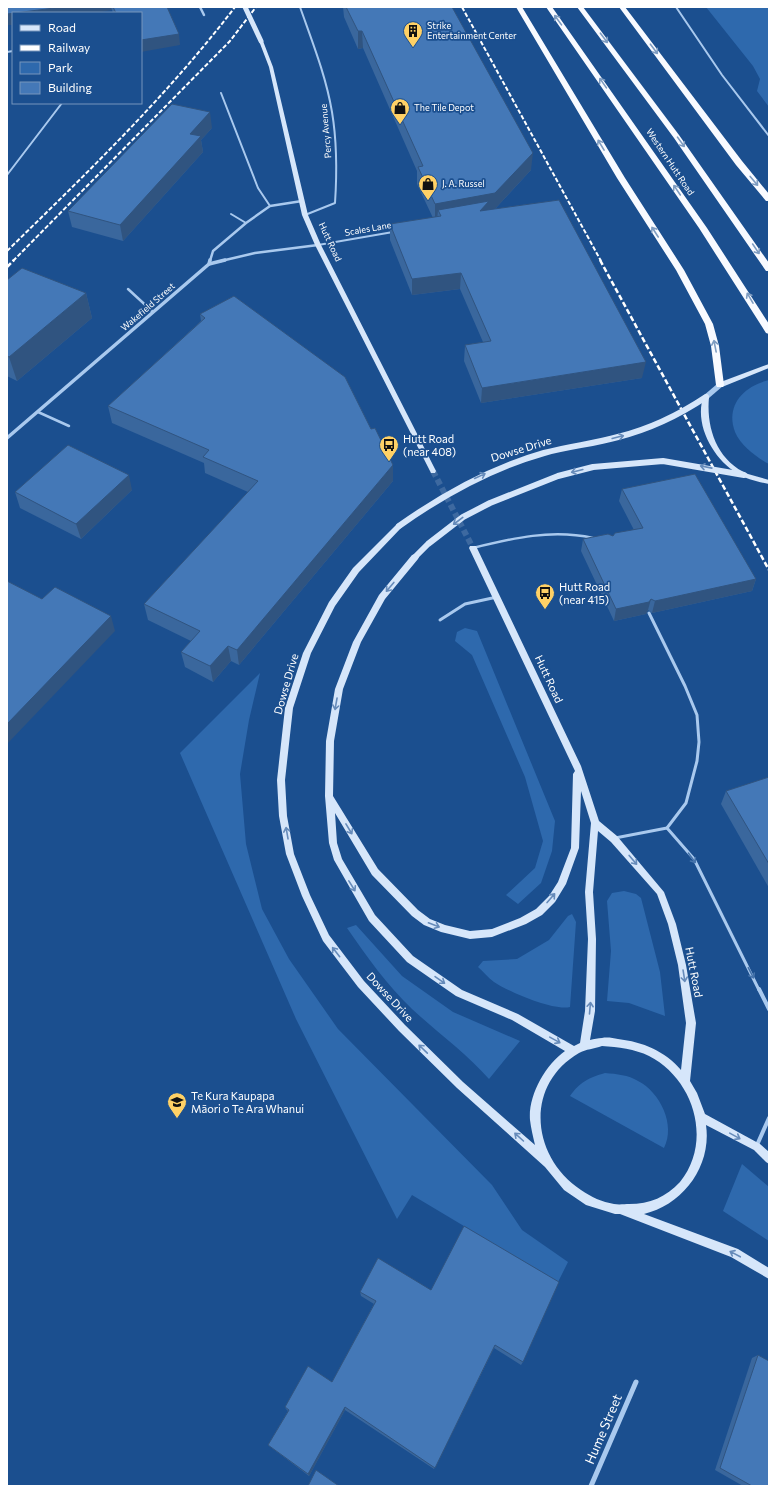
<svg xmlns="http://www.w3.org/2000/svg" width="776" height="1493" font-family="Commissioner,sans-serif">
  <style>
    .green { fill: #2e69ad }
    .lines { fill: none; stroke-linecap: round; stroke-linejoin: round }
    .secondary-tunnel { stroke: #3d69a0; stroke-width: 6; stroke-dasharray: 6 3.5; stroke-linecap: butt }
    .service-far3 { stroke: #a9c9ee; stroke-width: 2 }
    .service-far2 { stroke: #a9c9ee; stroke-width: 2.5 }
    .service-far1 { stroke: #a9c9ee; stroke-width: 3 }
    .service { stroke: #a9c9ee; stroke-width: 4 }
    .minor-far2 { stroke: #a9c9ee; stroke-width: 2.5 }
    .minor-far1 { stroke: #a9c9ee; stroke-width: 3.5 }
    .minor { stroke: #a9c9ee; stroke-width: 5 }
    .tertiary { stroke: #a9c9ee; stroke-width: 5.5 }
    .secondary { fill: #d6e6fa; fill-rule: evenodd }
    .trunk { fill: #f8faff; fill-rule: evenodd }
    .rail-far1 { stroke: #fff; stroke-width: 2; stroke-dasharray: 4.5 2; stroke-linecap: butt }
    .rail { stroke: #fff; stroke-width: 2.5; stroke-dasharray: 5.5 2.5; stroke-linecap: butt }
    .secondary-bridge-far1 { stroke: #d6e6fa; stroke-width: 5 }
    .secondary-bridge { stroke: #d6e6fa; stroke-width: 6 }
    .wall { fill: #3a679d }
    .shaded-wall { fill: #305480 }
    .building { fill: #4478b7; stroke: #305480 }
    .oneway { stroke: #7e9cc1 }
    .oneway2 { stroke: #668bba }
    .oneway3 { stroke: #4674ac }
    .labels { text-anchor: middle; stroke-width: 3.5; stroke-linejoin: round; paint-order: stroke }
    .far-poi-label { font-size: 9px; fill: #fff; stroke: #1b4f8f; text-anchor: start }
    .far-street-label { font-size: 9px; fill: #fff; stroke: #1b4f8f }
    .poi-label { font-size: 11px; fill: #fff; stroke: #1b4f8f; text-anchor: start }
    .street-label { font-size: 11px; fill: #fff; stroke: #1b4f8f }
    .near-street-label { font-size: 13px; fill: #fff; stroke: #1b4f8f }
  </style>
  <rect width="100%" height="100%" fill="#1b4f8f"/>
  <g class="green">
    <path d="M 706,7 L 769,7 L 769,107 L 757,91 L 760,79 L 753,66 Z"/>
    <path d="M 769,380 L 769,464 C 756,457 741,446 735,432 C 725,405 744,386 769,380 Z"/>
    <path d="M 465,628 L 477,631 L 555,821 L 552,851 L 541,883 L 518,904 L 506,895 L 535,868 L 543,841 L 525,777 L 472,655 L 455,641 L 457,632 Z"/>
    <path d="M 260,673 L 249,720 L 240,774 L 246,844 L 262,909 L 289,959 L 338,1029 L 492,1185 L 522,1230 L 568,1262 L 558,1282 L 412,1195 L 397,1219 L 296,1019 L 180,753 Z"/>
    <path d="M 624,891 L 636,894 L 641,898 L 660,972 L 665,1016 L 629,1003 L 607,1001 L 611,951 L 607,901 L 612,893 Z"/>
    <path d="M 572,914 L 576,922 L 570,1007 C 553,1011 509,992 494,982 C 488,978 483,971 478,967 L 483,961 L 517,959 L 549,940 L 568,916 Z"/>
    <path d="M 356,925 L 402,976 L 453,1012 L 520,1041 L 489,1079 C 466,1053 438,1033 412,1009 C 387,985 367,957 347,928 Z"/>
    <path d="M 605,1073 C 617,1074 628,1075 638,1081 C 660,1092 676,1125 664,1148 L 570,1096 C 580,1082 588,1078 605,1073 Z"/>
    <path d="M 742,1164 L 769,1187 L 769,1241 L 723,1211 Z"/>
  </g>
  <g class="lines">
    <path class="secondary-tunnel" d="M 433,471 L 473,548"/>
    <g class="service-far3">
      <path d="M 300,7 C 312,41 326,76 332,112 C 337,142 337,173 335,203 L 305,215"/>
      <path d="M 676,7 L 722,75 L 769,136"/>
      <path d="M 7,52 L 13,51"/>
      <path d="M 221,93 L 258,188 L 270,206"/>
      <path d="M 7,175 L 62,103"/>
      <path d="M 231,214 L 246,223"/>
      <path d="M 318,245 L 393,232"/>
    </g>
    <g class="service-far2">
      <path d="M 128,289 L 153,312"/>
      <path d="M 38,412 L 69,426"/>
      <path d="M 473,548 C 513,538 552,529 593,538"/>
    </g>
    <g class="service-far1">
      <path d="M 440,620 L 465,604 L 497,597"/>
      <path d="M 667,828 L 694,859 L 759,990"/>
      <path d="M 615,838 L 667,828 L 686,803 L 697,761 L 699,742 L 697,715 L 685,686 L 649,613"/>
    </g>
    <g class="service">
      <path d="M 759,989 L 769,1009"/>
      <path d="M 757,1145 L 769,1118"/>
    </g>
    <g class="minor-far2">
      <path d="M 200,7 L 204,15"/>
      <path d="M 210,261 L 213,251 L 246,223 L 270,206 L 302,201"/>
      <path d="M 221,261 L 255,253 L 318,245"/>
    </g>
    <g class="minor-far1">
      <path d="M 209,264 L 225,260"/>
      <path d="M 7,438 L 209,264 L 210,260"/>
    </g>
    <path class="minor" d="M 591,1486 L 636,1382"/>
    <path class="tertiary" d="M 706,397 L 720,385"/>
    <g class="secondary">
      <path d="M 259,40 L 263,41 L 273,67 L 308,215 L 321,245 L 436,471 L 435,473 L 431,473 L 430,471 L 315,245 L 302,215 L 269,67 L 259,41 Z"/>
      <path d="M 769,364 L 769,368 L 722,387 L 718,387 L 717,385 L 718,383 Z"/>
      <path d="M 704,395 L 708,395 L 709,397 C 706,428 717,461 748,474 C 755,476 762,478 769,480 L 769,484 C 758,482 746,479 737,473 C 713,459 693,423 704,395 Z"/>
      <path d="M 399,523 L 403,526 L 401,528 L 359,572 L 335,606 L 311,653 L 293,708 L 285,780 L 287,816 L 294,854 L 310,895 L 329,935 L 364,981 L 405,1025 L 463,1082 L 535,1145 C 533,1137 531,1128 530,1120 C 528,1096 545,1065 565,1051 L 512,1020 L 456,996 L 407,962 L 369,921 L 334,860 L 329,843 L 325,796 L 326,741 L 335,689 L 353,642 L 379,595 L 412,555 L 415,554 L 419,557 L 418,559 L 385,599 L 361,642 L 343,689 L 334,741 L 333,796 L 378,869 L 418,910 L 430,919 L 445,925 L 470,931 L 492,929 L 520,918 L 536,909 L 549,896 L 558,882 L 571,848 L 573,774 L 575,771 L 469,548 L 470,546 L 476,546 L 581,766 L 599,821 L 617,836 L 664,892 L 676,924 L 686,965 L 696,1023 L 690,1081 L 697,1093 L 705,1114 L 760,1144 L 769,1152 L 769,1164 L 766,1162 L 754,1150 L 706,1125 C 712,1166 683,1205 644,1214 L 738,1249 L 769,1268 L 769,1279 L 731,1257 L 620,1214 L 615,1214 L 586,1205 L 564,1190 L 545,1167 L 457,1088 L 399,1031 L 358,987 L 323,941 L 302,896 L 286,854 L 279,816 L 277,780 L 285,708 L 303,653 L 329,602 L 353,568 L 397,524 ZM 581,791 L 591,823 L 585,892 L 588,939 L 585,1011 L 580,1043 L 574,1046 L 518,1014 L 462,990 L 413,956 L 375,915 L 342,859 L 337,843 L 335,813 L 372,875 L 412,916 L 424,925 L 441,932 L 470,939 L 492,937 L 526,924 L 542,915 L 555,902 L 566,884 L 579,848 ZM 598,831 L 611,842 L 657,894 L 668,924 L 678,965 L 686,1023 L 681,1070 C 665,1051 643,1042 618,1039 C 613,1038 607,1037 602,1038 C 598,1038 594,1039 590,1040 L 595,1011 L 596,939 L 593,892 ZM 602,1046 C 618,1047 635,1049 649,1056 C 694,1079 713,1141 680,1182 C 666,1197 650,1204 629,1204 C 625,1204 619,1205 614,1204 C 602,1202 591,1197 581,1190 C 531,1157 524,1085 579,1053 C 586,1049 594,1049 602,1046 Z"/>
    </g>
    <g class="trunk">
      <path d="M 516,7 L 522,7 L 625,178 L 684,270 L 713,324 L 719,346 L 724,385 L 723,387 L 717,387 L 716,385 L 711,346 L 705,324 L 676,270 L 617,178 Z"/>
      <path d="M 546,7 L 552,7 L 707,228 L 769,324 L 769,334 L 766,333 L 699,228 Z"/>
      <path d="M 577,7 L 583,7 L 679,135 L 769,263 L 769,271 L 766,271 L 674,138 Z"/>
      <path d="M 619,7 L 625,7 L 742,161 L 769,194 L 769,201 L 766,201 L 736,165 Z"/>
    </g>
    <g class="rail-far1">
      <path d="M 462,7 L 601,261"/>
      <path d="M 7,251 C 87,173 167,96 235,7"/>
      <path d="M 13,261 L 230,41 L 256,7"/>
    </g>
    <g class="rail">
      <path d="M 600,260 L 769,570"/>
      <path d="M 7,267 L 14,260"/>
    </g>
    <path class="secondary-bridge-far1" d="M 245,7 L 261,41"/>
    <g class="secondary-bridge">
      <path d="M 399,526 C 444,494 491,468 544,453 C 569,446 594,444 618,437 C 650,429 679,415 706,397"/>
      <path d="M 415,557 L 428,544 L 463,517 L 490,503 L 558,476 L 593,467 L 663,461 L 744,475"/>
    </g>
  </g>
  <g class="wall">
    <path d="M 7,7 L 167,7 L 180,45 L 141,13 L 113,13 L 112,10 L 13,13 L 13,25 L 7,25 Z"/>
    <path d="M 343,7 L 452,7 L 531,170 L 495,209 L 642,378 L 481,403 L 464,361 L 465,345 L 483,342 L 460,289 L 412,295 L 390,240 L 390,224 L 433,218 L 417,184 L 417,171 L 363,48 L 358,49 L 344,17 Z"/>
    <path d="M 212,128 L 201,140 L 203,152 L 123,241 L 72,227 L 68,211 Z"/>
    <path d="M 7,280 L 86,293 L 92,318 L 17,381 L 7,376 Z"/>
    <path d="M 234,296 L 393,481 L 239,665 L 231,661 L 213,682 L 185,667 L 181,652 L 191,641 L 148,620 L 144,604 L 248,492 L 205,473 L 204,463 L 112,423 L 108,406 L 201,321 L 200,314 Z"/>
    <path d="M 622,489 L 756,579 L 752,591 L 652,613 L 648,610 L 646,614 L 614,621 L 581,551 L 583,539 L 613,536 L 634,530 L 619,501 Z"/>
    <path d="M 132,490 L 81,539 L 20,508 L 15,492 Z"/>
    <path d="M 769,777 L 769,888 L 721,804 L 726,791 Z"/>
    <path d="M 378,1258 L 523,1362 L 521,1365 L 494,1348 L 434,1469 L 345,1410 L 309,1476 L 268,1445 L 288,1411 L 286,1409 L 285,1407 L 332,1382 L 374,1304 L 361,1296 L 360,1292 Z"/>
    <path d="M 758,1355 L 769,1486 L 743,1486 L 715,1470 L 752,1358 Z"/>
  </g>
  <g class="shaded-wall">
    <path d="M 62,7 L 111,7 L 112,10 L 95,13 L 17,13 Z"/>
    <rect x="7" y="14" width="6" height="11"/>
    <path d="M 358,31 L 362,31 L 363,48 L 358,49 Z"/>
    <path d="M 179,34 L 180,45 L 141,52 L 141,40 Z"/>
    <path d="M 210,112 L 212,128 L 201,140 L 203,152 L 123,241 L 120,225 L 190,134 Z"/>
    <path d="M 533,153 L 531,170 L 494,210 L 441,216 L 438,210 L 437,221 L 435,221 L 435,204 Z"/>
    <path d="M 461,273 L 460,289 L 412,295 L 412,279 Z"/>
    <path d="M 86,293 L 92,318 L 17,381 L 9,357 Z"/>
    <path d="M 646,362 L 642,378 L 481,403 L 482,388 Z"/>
    <path d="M 393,465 L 393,481 L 239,665 L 237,650 Z"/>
    <path d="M 129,475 L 132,490 L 81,539 L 76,524 Z"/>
    <path d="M 756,579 L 752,591 L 652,613 L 655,601 Z"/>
    <path d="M 651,599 L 648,610 L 646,614 L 614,621 L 616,609 Z"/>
    <path d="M 111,616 L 115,631 L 7,744 L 7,724 Z"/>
    <path d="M 228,646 L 231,661 L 213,682 L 210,666 Z"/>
    <path d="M 345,1407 L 345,1410 L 309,1476 L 308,1474 Z"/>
  </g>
  <g class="building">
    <path d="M 7,7 L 62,7 L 7,14 Z"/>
    <path d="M 113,7 L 167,7 L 179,34 L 141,40 L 141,13 L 116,13 Z"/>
    <path d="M 346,7 L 452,7 L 533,153 L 495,193 L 435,204 L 418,167 L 423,166 L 362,31 L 358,31 Z"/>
    <path d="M 172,104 L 210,112 L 190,134 L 201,136 L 120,225 L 68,211 Z"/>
    <path d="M 559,200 L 646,362 L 482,388 L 465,345 L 491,341 L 461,273 L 412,279 L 390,224 L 441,216 L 438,210 L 489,201 L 480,211 Z"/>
    <path d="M 22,268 L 86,293 L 9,357 L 7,356 L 7,280 Z"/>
    <path d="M 234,296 L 345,377 L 371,429 L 375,428 L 393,465 L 237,650 L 228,646 L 210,666 L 181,652 L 200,631 L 144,604 L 258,481 L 203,457 L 209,450 L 108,406 L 205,318 L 200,314 Z"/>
    <path d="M 68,445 L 129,475 L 76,524 L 15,492 Z"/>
    <path d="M 695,474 L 756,579 L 655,601 L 651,599 L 649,602 L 616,609 L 583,539 L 608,534 L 613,536 L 615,533 L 643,528 L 622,489 Z"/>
    <path d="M 7,581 L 42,599 L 55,587 L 111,616 L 7,724 Z"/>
    <path d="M 769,777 L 769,864 L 726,791 Z"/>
    <path d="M 464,1226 L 559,1282 L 523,1362 L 495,1345 L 435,1468 L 345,1407 L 308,1474 L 268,1445 L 289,1410 L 285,1407 L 308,1366 L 332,1382 L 376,1301 L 360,1292 L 378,1258 L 431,1290 Z"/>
    <path d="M 758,1355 L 769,1361 L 769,1486 L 752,1486 L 720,1468 Z"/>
    <path d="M 316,1470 L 339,1486 L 308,1486 Z"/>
  </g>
  <defs><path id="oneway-shaft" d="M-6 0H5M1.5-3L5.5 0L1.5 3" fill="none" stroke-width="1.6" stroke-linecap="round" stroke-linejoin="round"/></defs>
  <g class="oneway">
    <use href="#oneway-shaft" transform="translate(558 20) rotate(-126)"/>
    <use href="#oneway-shaft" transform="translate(604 38) rotate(53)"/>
    <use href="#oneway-shaft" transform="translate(654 49) rotate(53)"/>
    <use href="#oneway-shaft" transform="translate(603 83) rotate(-125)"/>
    <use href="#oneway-shaft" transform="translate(681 142) rotate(54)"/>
    <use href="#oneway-shaft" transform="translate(601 145) rotate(-121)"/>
    <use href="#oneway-shaft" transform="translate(754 181) rotate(50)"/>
    <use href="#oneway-shaft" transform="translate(677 190) rotate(-124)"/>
    <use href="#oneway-shaft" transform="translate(655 232) rotate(-123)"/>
    <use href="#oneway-shaft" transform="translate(756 249) rotate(56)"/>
    <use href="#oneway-shaft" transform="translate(750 298) rotate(-120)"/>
    <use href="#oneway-shaft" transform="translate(715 346) rotate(-101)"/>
  </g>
  <g class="oneway2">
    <use href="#oneway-shaft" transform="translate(618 437) rotate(-14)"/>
    <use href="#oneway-shaft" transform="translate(706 467) rotate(-169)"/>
    <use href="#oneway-shaft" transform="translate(577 471) rotate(166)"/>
    <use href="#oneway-shaft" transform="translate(480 476) rotate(-25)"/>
    <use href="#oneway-shaft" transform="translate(458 521) rotate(143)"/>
    <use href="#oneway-shaft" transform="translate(390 587) rotate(130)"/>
    <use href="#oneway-shaft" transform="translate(336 704) rotate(100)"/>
    <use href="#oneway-shaft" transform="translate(349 829) rotate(59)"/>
    <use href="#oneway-shaft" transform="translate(287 833) rotate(-100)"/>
    <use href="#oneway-shaft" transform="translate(633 860) rotate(50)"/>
    <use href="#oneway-shaft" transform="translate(352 886) rotate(58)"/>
    <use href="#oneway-shaft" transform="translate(551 898) rotate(-49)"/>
    <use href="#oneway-shaft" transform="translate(434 925) rotate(21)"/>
    <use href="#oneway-shaft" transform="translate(336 952) rotate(-128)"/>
    <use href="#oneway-shaft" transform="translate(684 976) rotate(81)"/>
    <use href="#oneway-shaft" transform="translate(440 980) rotate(35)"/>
    <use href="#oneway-shaft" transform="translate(590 1008) rotate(-85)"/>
    <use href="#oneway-shaft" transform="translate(555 1040) rotate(29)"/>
    <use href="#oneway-shaft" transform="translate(423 1049) rotate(-136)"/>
    <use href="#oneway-shaft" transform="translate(735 1136) rotate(29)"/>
    <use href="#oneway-shaft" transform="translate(519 1137) rotate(-138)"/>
    <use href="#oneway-shaft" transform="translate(735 1254) rotate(-152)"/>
  </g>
  <g class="oneway3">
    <use href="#oneway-shaft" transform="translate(692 858) rotate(54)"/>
    <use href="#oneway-shaft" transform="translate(751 973) rotate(63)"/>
  </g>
  <defs>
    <g id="building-pin" transform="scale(1)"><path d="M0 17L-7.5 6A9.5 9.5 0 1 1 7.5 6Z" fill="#ffd166" stroke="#1b4f8f"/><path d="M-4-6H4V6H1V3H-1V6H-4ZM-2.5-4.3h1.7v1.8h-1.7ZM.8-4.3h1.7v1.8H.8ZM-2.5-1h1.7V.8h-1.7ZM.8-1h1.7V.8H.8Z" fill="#111"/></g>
    <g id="shop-pin" transform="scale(1)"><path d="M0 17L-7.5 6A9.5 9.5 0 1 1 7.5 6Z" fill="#ffd166" stroke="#1b4f8f"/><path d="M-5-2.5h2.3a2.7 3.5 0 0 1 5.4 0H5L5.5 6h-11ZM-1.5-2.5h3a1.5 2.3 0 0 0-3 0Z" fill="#111"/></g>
    <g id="bus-pin" transform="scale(1)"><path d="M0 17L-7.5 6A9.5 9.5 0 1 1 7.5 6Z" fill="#ffd166" stroke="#1b4f8f"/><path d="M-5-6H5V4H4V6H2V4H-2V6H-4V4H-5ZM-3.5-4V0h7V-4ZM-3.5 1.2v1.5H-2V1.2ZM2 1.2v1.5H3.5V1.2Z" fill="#111"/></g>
    <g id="school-pin" transform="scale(1)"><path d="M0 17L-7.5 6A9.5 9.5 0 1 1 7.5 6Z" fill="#ffd166" stroke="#1b4f8f"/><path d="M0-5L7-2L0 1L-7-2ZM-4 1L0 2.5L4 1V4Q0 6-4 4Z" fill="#111"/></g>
  </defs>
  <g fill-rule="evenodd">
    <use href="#building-pin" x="413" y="31"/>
    <use href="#shop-pin" x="400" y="108"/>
    <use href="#shop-pin" x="428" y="184"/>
    <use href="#bus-pin" x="389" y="445"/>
    <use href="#bus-pin" x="545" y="593"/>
    <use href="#school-pin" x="177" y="1102"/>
  </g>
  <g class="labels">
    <g class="far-poi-label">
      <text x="427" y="29">Strike<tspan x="427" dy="10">Entertainment Center</tspan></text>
      <text x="414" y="111">The Tile Depot</text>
      <text x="442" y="187">J. A. Russel</text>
    </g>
    <g class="far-street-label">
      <text transform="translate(326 131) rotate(-95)" y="3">Percy Avenue</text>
      <text transform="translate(670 162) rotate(56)" y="3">Western Hutt Road</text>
      <text transform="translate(368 229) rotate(-10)" y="3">Scales Lane</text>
      <text transform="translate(330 242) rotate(65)" y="3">Hutt Road</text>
      <text transform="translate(148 307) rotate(-41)" y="3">Wakefield Street</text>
    </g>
    <g class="poi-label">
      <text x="403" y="443">Hutt Road<tspan x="403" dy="13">(near 408)</tspan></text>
      <text x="559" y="591">Hutt Road<tspan x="559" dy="13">(near 415)</tspan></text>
      <text x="191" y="1100">Te Kura Kaupapa<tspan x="191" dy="13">Māori o Te Ara Whanui</tspan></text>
    </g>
    <g class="street-label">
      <text transform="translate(521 449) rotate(-17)" y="4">Dowse Drive</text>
      <text transform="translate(549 679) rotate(65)" y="4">Hutt Road</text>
      <text transform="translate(286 684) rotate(-74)" y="4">Dowse Drive</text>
      <text transform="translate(694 972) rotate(79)" y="4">Hutt Road</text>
      <text transform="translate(390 997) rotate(47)" y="4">Dowse Drive</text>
    </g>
    <g class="near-street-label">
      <text transform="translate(603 1429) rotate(-67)" y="5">Hume Street</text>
    </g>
  </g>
  <rect width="776" height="1493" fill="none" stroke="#ffffff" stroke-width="16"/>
  <rect x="12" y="12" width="130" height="92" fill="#1b4f8f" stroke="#7695bc"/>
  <rect x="20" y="25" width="20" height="6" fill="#d6e6fa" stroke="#7695bc"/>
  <text x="48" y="32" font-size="12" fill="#ffffff">Road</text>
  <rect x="20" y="45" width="20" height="6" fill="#ffffff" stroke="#7695bc"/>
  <text x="48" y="52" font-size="12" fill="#ffffff">Railway</text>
  <rect x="20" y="62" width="20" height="12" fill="#2e69ad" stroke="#7695bc"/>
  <text x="48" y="72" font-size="12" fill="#ffffff">Park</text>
  <rect x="20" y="82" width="20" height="12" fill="#4478b7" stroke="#7695bc"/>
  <text x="48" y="92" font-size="12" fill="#ffffff">Building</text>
</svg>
